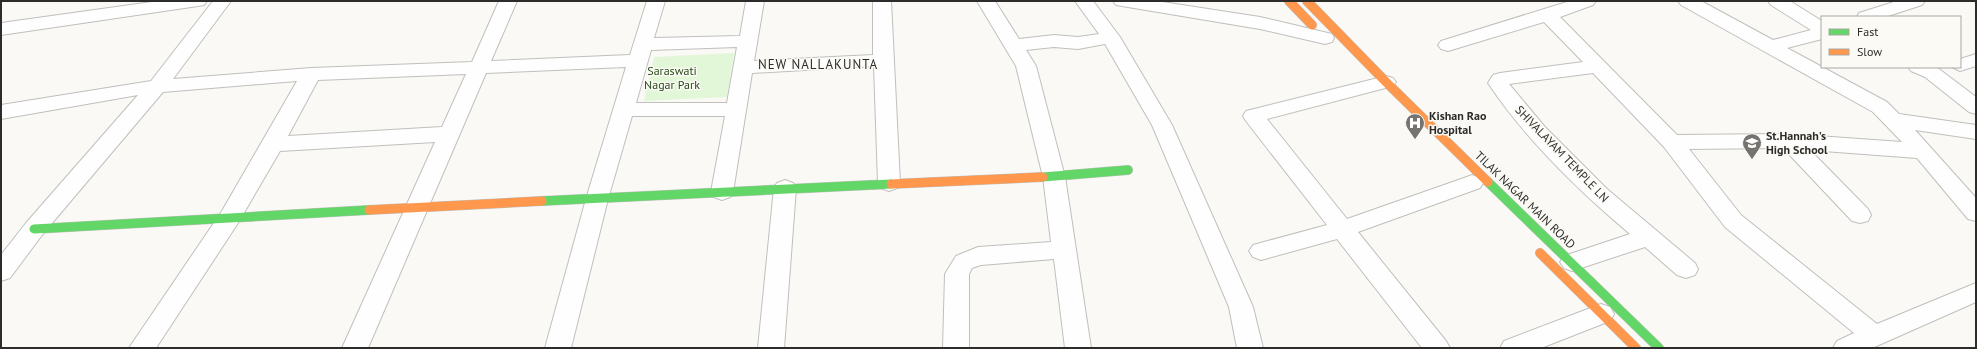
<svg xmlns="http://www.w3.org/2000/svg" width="1977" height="349" font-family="'PT Sans',sans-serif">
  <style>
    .green { fill: #e1f7d7 }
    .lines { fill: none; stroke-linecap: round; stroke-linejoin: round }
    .street-casing { stroke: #bfbfbc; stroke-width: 2 }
    .fast-casing { stroke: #bfbfbc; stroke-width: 10 }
    .slow-casing { stroke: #bfbfbc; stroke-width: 10 }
    .street { fill: #fefefe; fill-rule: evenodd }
    .fast { stroke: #63d668; stroke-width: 9 }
    .slow { stroke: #ff974d; stroke-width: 9 }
    .labels { text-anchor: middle; stroke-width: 3; stroke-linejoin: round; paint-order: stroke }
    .park-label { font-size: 12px; fill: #274b17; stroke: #fbfaf5 }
    .poi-label { font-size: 12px; font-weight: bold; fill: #2d2c2a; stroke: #fbfaf5; text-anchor: start }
    .street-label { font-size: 12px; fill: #2d2c2a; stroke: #fbfaf5 }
    .neighbourhood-label { font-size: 13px; letter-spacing: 1px; fill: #2d2c2a; stroke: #fbfaf5 }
  </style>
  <rect width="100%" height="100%" fill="#faf9f6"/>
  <path class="green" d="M 734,53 L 727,97 L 644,101 L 654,57 Z"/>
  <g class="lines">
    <g class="street-casing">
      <g id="street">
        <path d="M 159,1 L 207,1 L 204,5 L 198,6 L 1,35 L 1,23 Z"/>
        <path d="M 213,1 L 231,1 L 173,79 L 311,68 L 472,62 L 499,1 L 517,1 L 491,61 L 630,55 L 647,1 L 665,1 L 654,38 L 740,36 L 746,1 L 764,1 L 754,61 L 873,55 L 873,1 L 891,1 L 900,183 L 897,188 L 889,191 L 881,188 L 878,183 L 874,66 L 752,73 L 733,192 L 730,197 L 722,200 L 714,197 L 711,192 L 725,116 L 632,116 L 608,199 L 571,348 L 545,348 L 586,199 L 626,67 L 486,73 L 368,348 L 342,348 L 435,142 L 280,151 L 238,223 L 156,348 L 129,348 L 222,211 L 297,81 L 163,92 L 42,235 L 10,278 L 1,281 L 1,255 L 26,223 L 138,95 L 1,119 L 1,105 L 151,81 ZM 737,47 L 727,103 L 636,103 L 651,50 ZM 466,74 L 442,127 L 288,136 L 318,80 Z"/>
        <path d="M 977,1 L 995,1 L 1019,39 L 1054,35 L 1078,37 L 1099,34 L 1075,1 L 1093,1 L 1120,37 L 1172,125 L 1253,307 L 1263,348 L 1237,348 L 1229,307 L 1152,125 L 1105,44 L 1078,49 L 1054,47 L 1026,50 L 1036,66 L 1065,177 L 1091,348 L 1065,348 L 1054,259 L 981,265 L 972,268 L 969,274 L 969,348 L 943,348 L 945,274 L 956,256 L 978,247 L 1051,242 L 1043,177 L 1016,66 Z"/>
        <path d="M 1113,1 L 1156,1 L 1260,17 L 1332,34 L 1334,38 L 1332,42 L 1325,44 L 1260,29 L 1116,5 Z"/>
        <path d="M 1570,1 L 1596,1 L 1593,5 L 1560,17 L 1677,135 L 1789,134 L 1902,142 L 1873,112 L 1681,5 L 1678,1 L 1701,1 L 1773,40 L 1811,30 L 1771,5 L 1768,1 L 1790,1 L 1822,21 L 1822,39 L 1787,48 L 1887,102 L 1899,114 L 1976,125 L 1976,139 L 1915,130 L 1976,198 L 1976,221 L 1968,219 L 1917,158 L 1810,150 L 1868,209 L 1871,215 L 1868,221 L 1860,223 L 1852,221 L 1783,148 L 1689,149 L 1741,215 L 1877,324 L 1976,283 L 1976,302 L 1872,348 L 1833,348 L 1837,341 L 1854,333 L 1725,227 L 1664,147 L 1593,73 L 1509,84 L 1545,127 L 1607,189 L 1695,263 L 1698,269 L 1695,275 L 1686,278 L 1677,275 L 1645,247 L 1572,271 L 1564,268 L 1560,262 L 1564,256 L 1630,234 C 1578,190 1526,140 1488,83 L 1493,75 L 1500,73 L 1583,62 L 1544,22 L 1448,51 L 1441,49 L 1438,45 L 1441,41 Z"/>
        <path d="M 1897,1 L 1925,1 L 1922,5 L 1885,17 L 1857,17 L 1859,13 Z"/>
        <path d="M 1976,54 L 1976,66 L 1960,71 L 1952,67 L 1960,67 L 1960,59 Z"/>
        <path d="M 1908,67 L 1935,67 L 1939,69 L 1976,97 L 1976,114 L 1969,112 L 1925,77 L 1911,71 Z"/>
        <path d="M 1386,76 L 1393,78 L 1396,82 L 1393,86 L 1267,119 L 1347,219 L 1464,178 L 1472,175 L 1480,178 L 1483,183 L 1480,188 L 1358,232 L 1446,341 L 1450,348 L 1422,348 L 1337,239 L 1261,260 L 1253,257 L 1249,251 L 1253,245 L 1327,225 L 1246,121 L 1243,116 L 1246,111 Z"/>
        <path d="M 785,180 L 793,183 L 796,188 L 784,348 L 758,348 L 774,188 L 777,183 Z"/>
        <path d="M 1601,304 L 1610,307 L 1614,314 L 1610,321 L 1541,348 L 1500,348 L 1504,341 Z"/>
      </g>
    </g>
    <g class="fast-casing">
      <g id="fast">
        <path d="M 1043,177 L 1128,170"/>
        <path d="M 1488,182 L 1659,348"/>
        <path d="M 542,201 L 891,184"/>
        <path d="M 34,229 L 369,210"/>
      </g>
    </g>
    <g class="slow-casing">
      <g id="slow">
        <path d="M 1289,1 L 1312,25"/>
        <path d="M 1307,1 L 1386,82 L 1488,182"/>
        <path d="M 891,184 L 1043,177"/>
        <path d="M 369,210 L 542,201"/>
        <path d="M 1540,253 L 1636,348"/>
      </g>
    </g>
    <use href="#street" class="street"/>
    <use href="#fast" class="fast"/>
    <use href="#slow" class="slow"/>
  </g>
  <defs>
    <g id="hospital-pin" transform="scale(1)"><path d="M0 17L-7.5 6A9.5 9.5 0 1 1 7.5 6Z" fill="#757471" stroke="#fbfaf5"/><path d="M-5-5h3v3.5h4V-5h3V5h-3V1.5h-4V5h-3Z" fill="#fff"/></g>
    <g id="university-pin" transform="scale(1)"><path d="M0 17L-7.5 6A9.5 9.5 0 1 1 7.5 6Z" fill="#757471" stroke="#fbfaf5"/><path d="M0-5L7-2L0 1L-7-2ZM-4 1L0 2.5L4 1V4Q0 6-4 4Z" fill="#fff"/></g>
  </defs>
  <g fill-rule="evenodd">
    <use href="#hospital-pin" x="1415" y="123"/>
    <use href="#university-pin" x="1752" y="143"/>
  </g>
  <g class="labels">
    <g class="park-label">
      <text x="672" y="75">Saraswati<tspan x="672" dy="14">Nagar Park</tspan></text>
    </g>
    <g class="poi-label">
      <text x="1429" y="120">Kishan Rao<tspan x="1429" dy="14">Hospital</tspan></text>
      <text x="1766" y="140">St.Hannah's<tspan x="1766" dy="14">High School</tspan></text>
    </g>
    <g class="street-label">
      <text transform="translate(1562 154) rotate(46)" y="4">SHIVALAYAM TEMPLE LN</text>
      <text transform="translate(1525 200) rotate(44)" y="4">TILAK NAGAR MAIN ROAD</text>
    </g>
    <g class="neighbourhood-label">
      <text x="818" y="69">NEW NALLAKUNTA</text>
    </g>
  </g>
  <rect width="1977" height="349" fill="none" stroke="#2d2c2a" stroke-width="4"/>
  <rect x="1821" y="16" width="140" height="52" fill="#fbfaf5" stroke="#a9a8a4"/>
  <rect x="1829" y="29" width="20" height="6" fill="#63d668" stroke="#a9a8a4"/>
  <text x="1857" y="36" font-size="12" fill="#2d2c2a">Fast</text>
  <rect x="1829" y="49" width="20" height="6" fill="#ff974d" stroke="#a9a8a4"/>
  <text x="1857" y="56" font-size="12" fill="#2d2c2a">Slow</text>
</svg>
